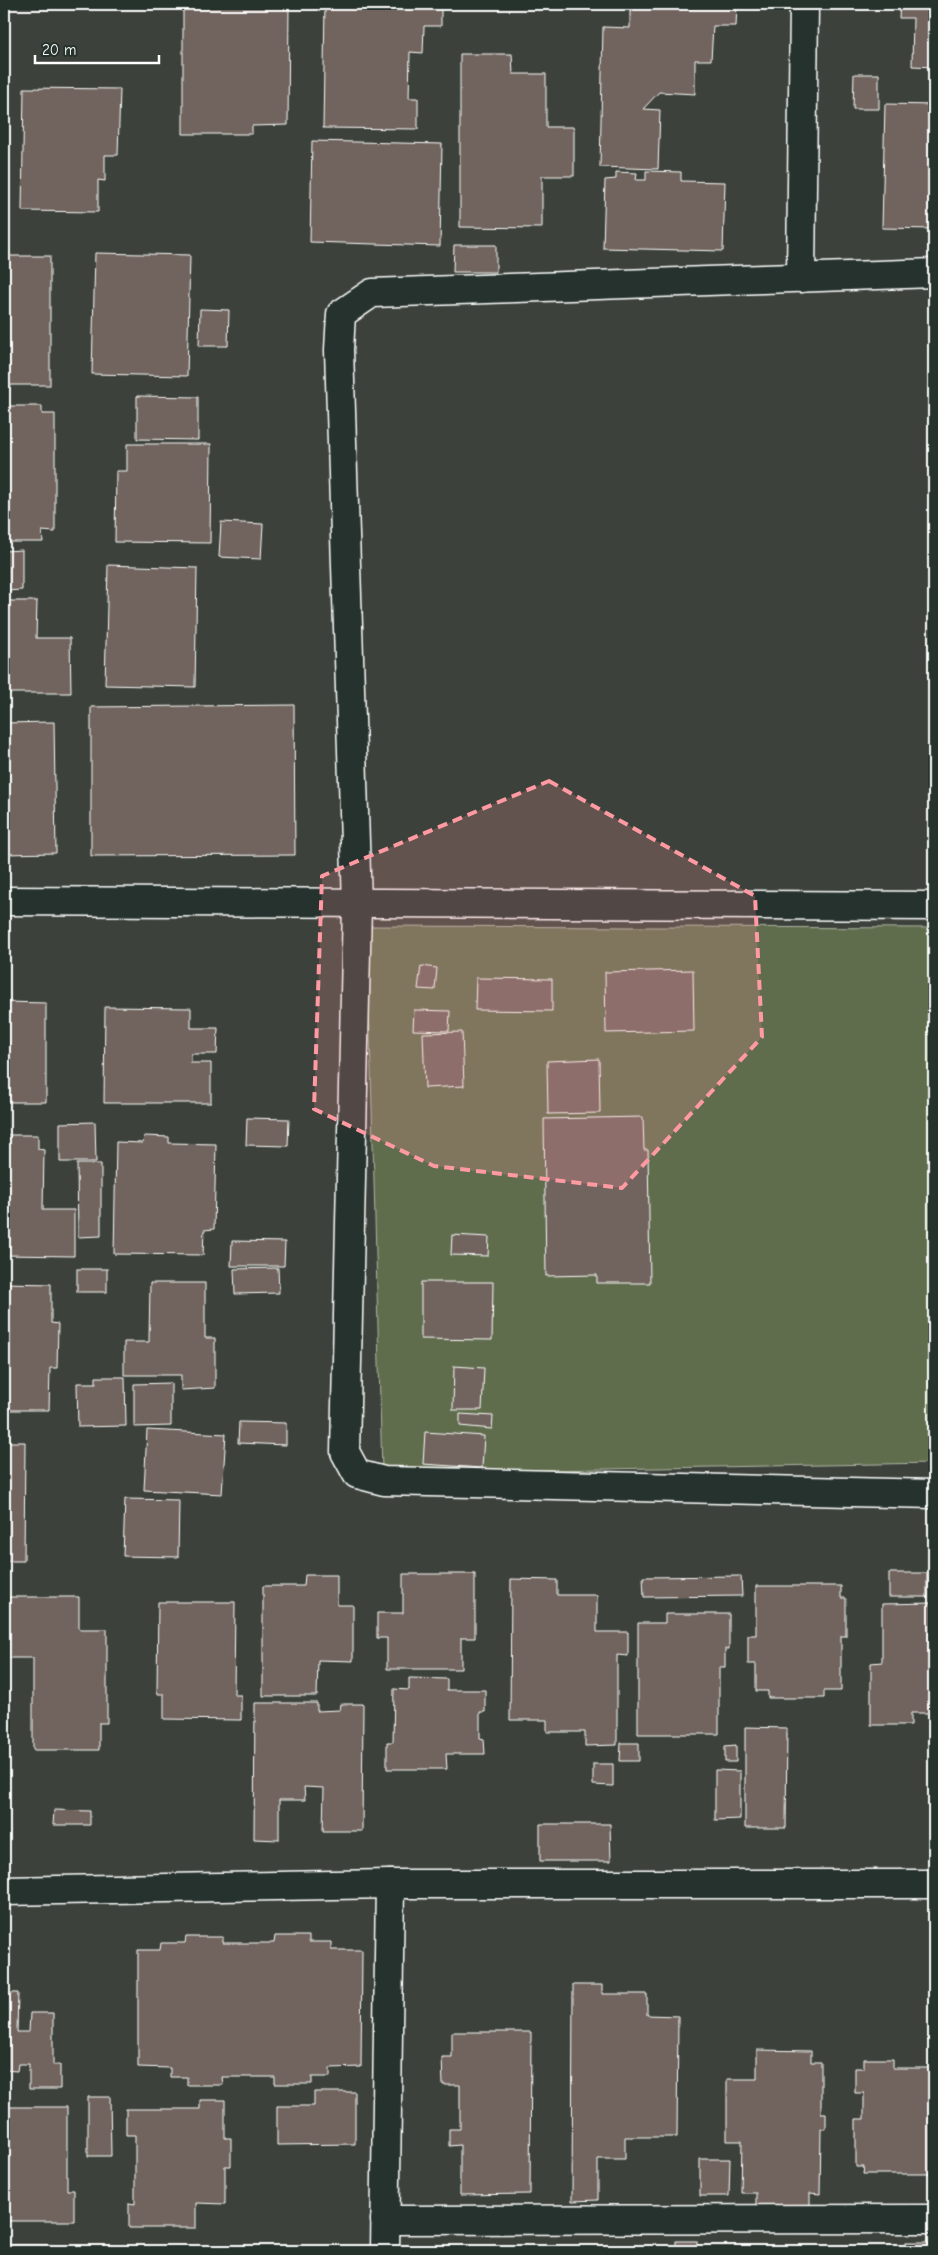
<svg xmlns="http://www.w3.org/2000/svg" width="938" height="2255" font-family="'Comic Neue',sans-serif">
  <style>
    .green { fill: #606d4e; stroke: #b0b6a6 }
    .building { fill: #71645d; stroke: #fff }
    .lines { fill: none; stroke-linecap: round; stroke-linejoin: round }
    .minor-casing { stroke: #fff; stroke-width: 31 }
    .minor { stroke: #26332d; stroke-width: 28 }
    .marked { fill: #ff9aa2; fill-opacity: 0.2; stroke: #ff9aa2; stroke-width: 4; stroke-dasharray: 10 6; stroke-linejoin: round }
  </style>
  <rect width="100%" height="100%" fill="#3c423b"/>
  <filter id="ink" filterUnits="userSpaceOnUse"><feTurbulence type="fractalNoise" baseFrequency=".02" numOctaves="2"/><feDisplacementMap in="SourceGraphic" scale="10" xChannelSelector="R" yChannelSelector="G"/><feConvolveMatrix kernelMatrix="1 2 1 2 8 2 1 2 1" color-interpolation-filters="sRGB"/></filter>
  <g filter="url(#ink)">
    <path class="green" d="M 367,926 L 934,928 L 934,1463 L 382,1473 Z"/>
    <g class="building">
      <path d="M 183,4 L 289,4 L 288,125 L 252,126 L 252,134 L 183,134 Z"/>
      <path d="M 325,4 L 441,4 L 441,26 L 424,26 L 423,53 L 410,52 L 409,98 L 418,98 L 418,129 L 323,128 Z"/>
      <path d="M 630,4 L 737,4 L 736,26 L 713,26 L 711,60 L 695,60 L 695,94 L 659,92 L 643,109 L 660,110 L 658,169 L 600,167 L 603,27 L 630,28 Z"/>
      <path d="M 900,4 L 934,4 L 934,67 L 912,66 L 913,18 L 899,18 Z"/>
      <path d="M 460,54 L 512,54 L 513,74 L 546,74 L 546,127 L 574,127 L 574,176 L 542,176 L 542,228 L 460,227 Z"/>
      <path d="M 854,74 L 879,74 L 879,109 L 853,109 Z"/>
      <path d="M 24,88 L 120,89 L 118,155 L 105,155 L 105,181 L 98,180 L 98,212 L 22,211 Z"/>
      <path d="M 885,104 L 934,105 L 934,229 L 882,228 Z"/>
      <path d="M 312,141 L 442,144 L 440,246 L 310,242 Z"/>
      <path d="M 646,171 L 681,172 L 681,181 L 725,182 L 723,251 L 603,248 L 605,180 L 616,179 L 616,172 L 637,173 L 636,180 L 646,180 Z"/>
      <path d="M 454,245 L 496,245 L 496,272 L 453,272 Z"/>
      <path d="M 95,253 L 190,255 L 187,376 L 92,374 Z"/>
      <rect x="4" y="256" width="46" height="129"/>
      <path d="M 200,309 L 229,310 L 228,346 L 199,346 Z"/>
      <path d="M 137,396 L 198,397 L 198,440 L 137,439 Z"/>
      <path d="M 4,406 L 42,406 L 42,414 L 55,414 L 55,532 L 42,531 L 43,542 L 4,542 Z"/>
      <path d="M 127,444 L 211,444 L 210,543 L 115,542 L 116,471 L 127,471 Z"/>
      <path d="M 221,522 L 263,524 L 261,559 L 219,557 Z"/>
      <path d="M 22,550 L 22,590 L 4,591 L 4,551 Z"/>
      <path d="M 108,565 L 197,568 L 195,687 L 105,685 Z"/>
      <path d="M 4,601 L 37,601 L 36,638 L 70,638 L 71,693 L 4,693 Z"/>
      <path d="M 294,705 L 295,855 L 91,856 L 91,707 Z"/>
      <path d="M 54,722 L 56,853 L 4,854 L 4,723 Z"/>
      <path d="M 421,966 L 437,968 L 435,990 L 418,989 Z"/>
      <path d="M 693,970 L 694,1031 L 606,1033 L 605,972 Z"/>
      <path d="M 476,978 L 552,979 L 552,1011 L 475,1010 Z"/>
      <path d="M 4,1002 L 46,1003 L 46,1102 L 4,1102 Z"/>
      <path d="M 105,1007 L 191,1008 L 191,1028 L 218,1028 L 217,1054 L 191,1054 L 191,1063 L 211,1063 L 211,1103 L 104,1103 Z"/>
      <path d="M 414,1010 L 450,1011 L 449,1031 L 413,1030 Z"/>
      <path d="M 462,1032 L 464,1086 L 425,1088 L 423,1033 Z"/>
      <path d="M 599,1059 L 600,1113 L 548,1114 L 547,1061 Z"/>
      <path d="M 643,1117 L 644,1150 L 648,1150 L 650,1283 L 597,1283 L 597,1275 L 546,1276 L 544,1119 Z"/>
      <path d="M 247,1118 L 289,1119 L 288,1146 L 246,1145 Z"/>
      <path d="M 95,1122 L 96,1162 L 60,1162 L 60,1123 Z"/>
      <path d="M 4,1135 L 38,1135 L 38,1149 L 44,1150 L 43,1210 L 74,1210 L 74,1256 L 4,1255 Z"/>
      <path d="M 144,1136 L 169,1137 L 169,1143 L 216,1144 L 214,1229 L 204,1230 L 203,1255 L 114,1254 L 116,1142 L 143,1143 Z"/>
      <path d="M 77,1164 L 101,1164 L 101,1236 L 78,1237 Z"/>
      <path d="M 452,1235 L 489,1237 L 488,1256 L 451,1255 Z"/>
      <path d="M 232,1241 L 285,1242 L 284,1266 L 231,1266 Z"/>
      <path d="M 278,1268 L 279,1293 L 235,1294 L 234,1269 Z"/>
      <rect x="77" y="1269" width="30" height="23"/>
      <path d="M 421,1282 L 493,1282 L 492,1340 L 421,1339 Z"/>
      <path d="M 4,1283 L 51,1284 L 51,1323 L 58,1324 L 57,1368 L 50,1368 L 49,1410 L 4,1410 Z"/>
      <path d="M 150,1283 L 205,1283 L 205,1338 L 215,1338 L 215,1388 L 181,1390 L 181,1375 L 124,1375 L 124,1342 L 149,1342 Z"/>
      <path d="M 454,1366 L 484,1368 L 482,1410 L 453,1410 Z"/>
      <path d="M 96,1377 L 125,1377 L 126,1426 L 78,1427 L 77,1383 L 96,1383 Z"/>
      <path d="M 171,1383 L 171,1426 L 134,1427 L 134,1384 Z"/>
      <path d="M 460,1414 L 493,1416 L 492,1429 L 460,1426 Z"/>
      <path d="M 239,1422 L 286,1423 L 286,1445 L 238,1443 Z"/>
      <path d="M 147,1430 L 226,1434 L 222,1494 L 144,1490 Z"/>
      <path d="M 425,1432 L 484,1436 L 482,1468 L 423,1464 Z"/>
      <path d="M 4,1442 L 25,1442 L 24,1561 L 4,1561 Z"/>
      <path d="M 125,1499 L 179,1500 L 178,1557 L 123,1556 Z"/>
      <rect x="889" y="1573" width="38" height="24"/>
      <path d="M 403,1574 L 475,1574 L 475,1638 L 461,1638 L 461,1669 L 387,1669 L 387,1638 L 377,1638 L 377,1613 L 403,1613 Z"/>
      <path d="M 305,1575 L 337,1575 L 337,1605 L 353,1605 L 353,1661 L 318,1660 L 317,1696 L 263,1696 L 263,1586 L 304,1586 Z"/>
      <path d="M 741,1576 L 742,1596 L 644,1597 L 643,1577 Z"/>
      <path d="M 511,1579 L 557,1580 L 557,1595 L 597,1595 L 597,1632 L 628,1632 L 628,1656 L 617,1655 L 617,1745 L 585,1746 L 585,1732 L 547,1732 L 547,1720 L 510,1720 Z"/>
      <path d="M 756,1586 L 841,1586 L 841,1598 L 846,1598 L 846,1636 L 841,1636 L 841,1691 L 824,1691 L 824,1698 L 768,1698 L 768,1691 L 756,1691 L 756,1664 L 748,1664 L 748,1635 L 756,1635 Z"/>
      <path d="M 8,1597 L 79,1597 L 79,1629 L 107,1629 L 107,1723 L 99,1723 L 99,1750 L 33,1750 L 33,1658 L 8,1658 Z"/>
      <path d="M 158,1602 L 235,1602 L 234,1695 L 241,1695 L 241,1720 L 164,1719 L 164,1694 L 157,1694 Z"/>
      <path d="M 934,1603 L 934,1713 L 911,1713 L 911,1725 L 871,1725 L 871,1663 L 882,1662 L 882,1604 Z"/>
      <path d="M 665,1614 L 729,1614 L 729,1649 L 725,1649 L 725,1667 L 719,1667 L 719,1734 L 638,1734 L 638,1623 L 665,1623 Z"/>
      <path d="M 409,1678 L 447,1679 L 447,1690 L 485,1690 L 485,1712 L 480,1712 L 480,1738 L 484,1739 L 485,1754 L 446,1754 L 447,1769 L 387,1769 L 387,1742 L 393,1742 L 394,1689 L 409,1690 Z"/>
      <path d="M 255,1703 L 317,1703 L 317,1711 L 340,1710 L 341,1704 L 363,1704 L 362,1831 L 323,1831 L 324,1788 L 304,1787 L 305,1800 L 279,1800 L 279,1840 L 254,1839 Z"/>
      <path d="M 745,1727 L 787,1728 L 786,1828 L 745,1828 Z"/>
      <path d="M 621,1743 L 639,1743 L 639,1761 L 620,1761 Z"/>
      <path d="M 736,1745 L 736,1762 L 725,1762 L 725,1746 Z"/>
      <path d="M 593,1764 L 613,1764 L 613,1786 L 593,1785 Z"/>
      <path d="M 715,1770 L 740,1771 L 740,1819 L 715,1820 Z"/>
      <path d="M 54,1810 L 90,1811 L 90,1825 L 53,1825 Z"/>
      <path d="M 540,1824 L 610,1824 L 611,1861 L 540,1861 Z"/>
      <path d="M 275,1936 L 309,1936 L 309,1942 L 331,1942 L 331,1950 L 362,1950 L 361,2067 L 330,2068 L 330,2077 L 312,2077 L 312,2084 L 275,2084 L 275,2077 L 222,2077 L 223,2085 L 187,2085 L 187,2077 L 170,2077 L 170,2068 L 138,2067 L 138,1950 L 160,1950 L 161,1943 L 185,1943 L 186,1937 L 223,1937 L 223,1943 L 274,1943 Z"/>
      <path d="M 573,1985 L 602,1985 L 602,1994 L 647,1994 L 647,2015 L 678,2016 L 677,2137 L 625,2137 L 625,2159 L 598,2159 L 598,2200 L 572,2201 Z"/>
      <path d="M 4,1993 L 18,1993 L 17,2032 L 29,2032 L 30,2013 L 53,2013 L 53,2065 L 60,2065 L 60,2089 L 29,2089 L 29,2064 L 18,2064 L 17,2071 L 4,2070 Z"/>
      <path d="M 452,2032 L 531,2032 L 530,2194 L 460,2195 L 460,2145 L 449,2146 L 449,2129 L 460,2129 L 460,2085 L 443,2085 L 442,2057 L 452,2057 Z"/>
      <path d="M 757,2050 L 811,2051 L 811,2062 L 821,2062 L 821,2113 L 826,2113 L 826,2129 L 821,2129 L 820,2194 L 810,2193 L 810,2205 L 756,2205 L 756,2193 L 741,2193 L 742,2141 L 727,2141 L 727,2079 L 757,2079 Z"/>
      <path d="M 864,2059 L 893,2059 L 893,2068 L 934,2068 L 934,2174 L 863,2174 L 864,2167 L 856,2167 L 856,2119 L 864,2119 L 864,2093 L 855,2093 L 855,2068 L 864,2068 Z"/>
      <path d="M 314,2092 L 355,2092 L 355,2144 L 277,2145 L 277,2106 L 314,2106 Z"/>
      <path d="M 88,2097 L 110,2097 L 111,2156 L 88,2156 Z"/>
      <path d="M 200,2100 L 225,2100 L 225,2138 L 231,2138 L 231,2166 L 225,2166 L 225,2204 L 196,2203 L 196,2228 L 129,2228 L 129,2203 L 135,2204 L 135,2135 L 126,2135 L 126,2109 L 200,2109 Z"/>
      <path d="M 4,2107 L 67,2107 L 67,2190 L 74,2190 L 74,2221 L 4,2221 Z"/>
      <path d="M 700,2159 L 730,2159 L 729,2196 L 700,2196 Z"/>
      <rect x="676" y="2241" width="21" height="10"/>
      <rect x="906" y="2242" width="22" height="9"/>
      <rect x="4" y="2245" width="47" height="6"/>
      <rect x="152" y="2249" width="43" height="2"/>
      <rect x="450" y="2250" width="106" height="1"/>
    </g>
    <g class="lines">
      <g class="minor-casing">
        <g id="minor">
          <path d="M 934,273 L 372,293 L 341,314 L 339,350 L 357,904 L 345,1452 L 357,1474 L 384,1481 L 934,1494"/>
          <path d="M 801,278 L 804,4"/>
          <path d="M 4,901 L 934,906"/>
          <path d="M 4,1891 L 390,1884 L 934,1884"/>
          <path d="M 385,2220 L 934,2219"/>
          <path d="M 385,2251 L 390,1884"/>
        </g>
      </g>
      <use href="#minor" class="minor"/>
    </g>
  </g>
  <path class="marked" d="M 549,781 L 755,896 L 762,1037 L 622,1188 L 434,1166 L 314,1109 L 322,876 Z"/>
  <rect width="938" height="2255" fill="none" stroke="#26332d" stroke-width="20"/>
  <rect x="10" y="10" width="918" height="2235" fill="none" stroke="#fff" stroke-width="2" filter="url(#ink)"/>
  <path d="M35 55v8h124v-8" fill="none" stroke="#ffffff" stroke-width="2.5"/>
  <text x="42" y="55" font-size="15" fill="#ffffff" stroke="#26332d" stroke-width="4" paint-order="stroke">20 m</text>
</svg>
